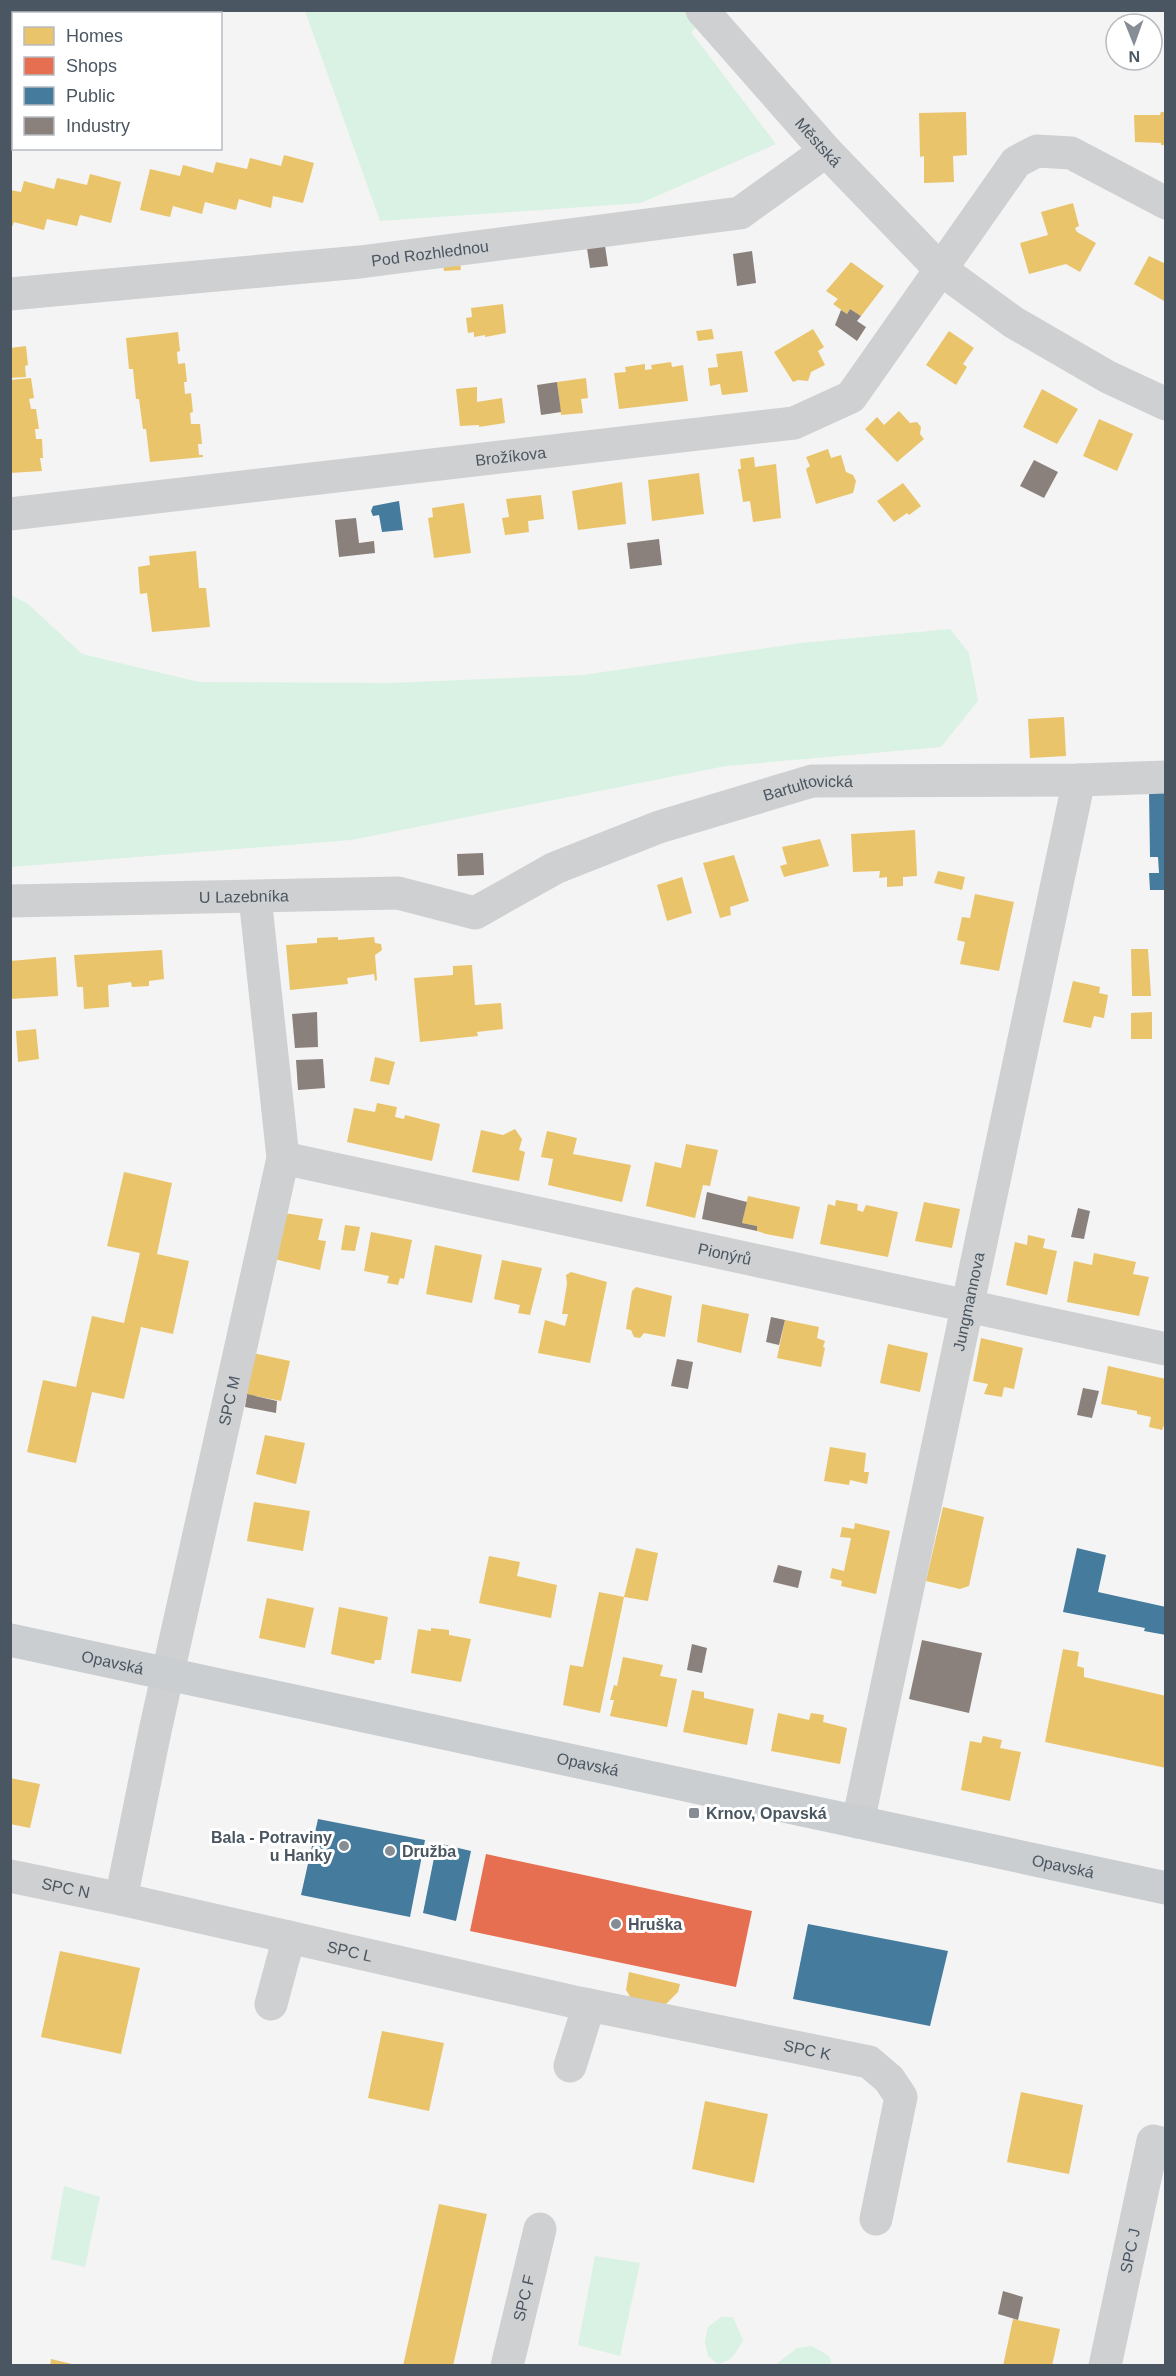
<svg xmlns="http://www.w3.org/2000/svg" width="1176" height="2376" font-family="Helvetica,sans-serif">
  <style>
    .green { fill: #d9f2e3 }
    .homes { fill: #e9c46a }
    .shops { fill: #e76f51 }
    .public { fill: #457b9d }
    .industry { fill: #8a817c }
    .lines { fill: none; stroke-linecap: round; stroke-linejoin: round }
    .minor { stroke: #ced0d2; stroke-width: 33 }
    .major { stroke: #caced1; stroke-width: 33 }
    .poi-dot { fill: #868d94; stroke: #fff; stroke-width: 2 }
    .labels { text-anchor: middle; stroke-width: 6; stroke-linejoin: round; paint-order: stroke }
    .street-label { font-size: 16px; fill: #4a5661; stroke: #fff }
    .poi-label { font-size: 16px; font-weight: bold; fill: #4a5661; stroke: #fff; text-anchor: start }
  </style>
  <rect width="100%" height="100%" fill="#f4f4f4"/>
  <g class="green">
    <path d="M 305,11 L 715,11 L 691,32 L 776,144 L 641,203 L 380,221 Z"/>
    <path d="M 11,595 L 28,604 L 82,654 L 199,682 L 389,683 L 583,675 L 801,643 L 950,629 L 969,653 L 978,701 L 941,747 L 726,766 L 351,840 L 11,867 Z"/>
    <path d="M 64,2186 L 100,2197 L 85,2267 L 51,2259 Z"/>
    <path d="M 595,2256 L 640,2263 L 620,2356 L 578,2345 Z"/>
    <path d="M 721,2317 L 733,2317 L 743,2340 C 736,2352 733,2361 718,2364 L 708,2356 L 705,2342 L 708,2327 Z"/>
    <path d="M 812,2346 L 829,2356 L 832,2365 L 775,2365 L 797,2348 Z"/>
  </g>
  <g class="homes">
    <path d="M 966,112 L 967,155 L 953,156 L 954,182 L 924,183 L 924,156 L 920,157 L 919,113 Z"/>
    <path d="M 1161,112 L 1166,112 L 1166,145 L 1161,145 L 1161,143 L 1135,142 L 1134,115 L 1160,115 Z"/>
    <path d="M 284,155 L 314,163 L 303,203 L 273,196 L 271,208 L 239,199 L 236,210 L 205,202 L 202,214 L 173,206 L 170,217 L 140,210 L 150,169 L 180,176 L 183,165 L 213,173 L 216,162 L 247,169 L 250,158 L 281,166 Z"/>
    <path d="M 90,174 L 121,182 L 111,223 L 80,215 L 77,226 L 47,219 L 44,230 L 14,222 L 10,232 L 10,190 L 21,192 L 24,181 L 54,189 L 57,178 L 87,185 Z"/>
    <path d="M 1073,203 L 1079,226 L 1075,228 L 1077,232 L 1096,243 L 1080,272 L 1066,264 L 1029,274 L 1020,243 L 1048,235 L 1041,212 Z"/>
    <path d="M 459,256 L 461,270 L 444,271 L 442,258 Z"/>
    <path d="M 1149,256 L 1166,264 L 1166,302 L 1134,284 Z"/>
    <path d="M 851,262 L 884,286 L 861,316 L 850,309 L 847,314 L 833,304 L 838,299 L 826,291 Z"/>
    <path d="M 503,304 L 506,333 L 485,337 L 485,335 L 474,337 L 474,332 L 468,333 L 466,318 L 472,317 L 471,308 Z"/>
    <path d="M 712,329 L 714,339 L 698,341 L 696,331 Z"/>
    <path d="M 813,329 L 824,347 L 818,351 L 825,365 L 811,372 L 808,381 L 798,380 L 793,382 L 774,352 Z"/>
    <path d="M 949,331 L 974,348 L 963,364 L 967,367 L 956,385 L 926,365 Z"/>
    <path d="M 178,332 L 180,351 L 177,352 L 178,364 L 185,363 L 187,382 L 184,382 L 185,394 L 191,393 L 193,412 L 190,413 L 191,424 L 200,424 L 202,444 L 198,444 L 199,455 L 203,455 L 203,457 L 150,462 L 146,429 L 143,429 L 139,399 L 136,399 L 133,369 L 129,369 L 126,338 Z"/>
    <path d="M 26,346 L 28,365 L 25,366 L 26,377 L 10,378 L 10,348 Z"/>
    <path d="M 742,351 L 748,392 L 722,395 L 720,384 L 710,386 L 708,368 L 718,367 L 716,354 Z"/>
    <path d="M 671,362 L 672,367 L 683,365 L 688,401 L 619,409 L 614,373 L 626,372 L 625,367 L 645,364 L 645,370 L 652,369 L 651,365 Z"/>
    <path d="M 31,378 L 34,398 L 29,399 L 31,409 L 36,409 L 39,429 L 35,429 L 36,439 L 42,439 L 43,458 L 40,458 L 42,471 L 10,473 L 10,380 Z"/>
    <path d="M 586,378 L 588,398 L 581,399 L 583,413 L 561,415 L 557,382 Z"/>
    <path d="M 477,387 L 477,402 L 502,398 L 505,423 L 479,427 L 479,425 L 460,426 L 456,389 Z"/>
    <path d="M 1042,389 L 1078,409 L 1057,444 L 1023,427 Z"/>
    <path d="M 899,411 L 910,423 L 917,422 L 921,427 L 920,434 L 924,439 L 897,462 L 865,429 L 877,417 L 884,425 Z"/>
    <path d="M 1099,419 L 1133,434 L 1117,471 L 1083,456 Z"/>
    <path d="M 828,449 L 831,458 L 841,455 L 846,472 L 853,475 L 856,481 L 853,493 L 816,504 L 806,469 L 810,466 L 806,457 Z"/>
    <path d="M 754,457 L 755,467 L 776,464 L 781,518 L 753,522 L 750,501 L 743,502 L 738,469 L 741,469 L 740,459 Z"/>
    <path d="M 699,473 L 704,514 L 652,521 L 648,480 Z"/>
    <path d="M 622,482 L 626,524 L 578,530 L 572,491 Z"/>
    <path d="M 903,483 L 921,506 L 909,515 L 907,513 L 894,522 L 877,501 Z"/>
    <path d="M 541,495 L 544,519 L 528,521 L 529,532 L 505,535 L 502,518 L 509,517 L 506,499 Z"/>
    <path d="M 464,503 L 471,553 L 434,558 L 428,518 L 433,517 L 432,508 Z"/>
    <path d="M 196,551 L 199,588 L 206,588 L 210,627 L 152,632 L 147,593 L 140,594 L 138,567 L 150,565 L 149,556 Z"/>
    <path d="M 1064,717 L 1066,756 L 1030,758 L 1028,719 Z"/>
    <path d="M 915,830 L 917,876 L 903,877 L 903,886 L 887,887 L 887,877 L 879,878 L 880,871 L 853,872 L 851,834 Z"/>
    <path d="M 820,839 L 829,866 L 784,877 L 780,866 L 787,864 L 782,847 Z"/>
    <path d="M 734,855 L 749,901 L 730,907 L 731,915 L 720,918 L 703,863 Z"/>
    <path d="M 938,871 L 965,877 L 962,890 L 934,883 Z"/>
    <path d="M 682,877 L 692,913 L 667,921 L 657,885 Z"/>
    <path d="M 975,894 L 1014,902 L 999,971 L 960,964 L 965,942 L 957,940 L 962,917 L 970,918 Z"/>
    <path d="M 338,937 L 338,940 L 374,937 L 375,943 L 381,944 L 382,950 L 375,955 L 377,980 L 375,981 L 374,974 L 347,978 L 348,984 L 290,990 L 286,945 L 317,943 L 317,938 Z"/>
    <path d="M 1131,949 L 1148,949 L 1151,996 L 1132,996 Z"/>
    <path d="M 162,950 L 164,979 L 149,981 L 149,986 L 132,987 L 131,982 L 108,985 L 109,1007 L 84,1009 L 83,987 L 77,987 L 74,955 Z"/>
    <path d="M 56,957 L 58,996 L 10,999 L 10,961 Z"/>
    <path d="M 472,965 L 475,1005 L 501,1003 L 503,1029 L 477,1032 L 478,1036 L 420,1042 L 414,978 L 453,975 L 453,966 Z"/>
    <path d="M 1073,981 L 1100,987 L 1099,993 L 1108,995 L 1104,1018 L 1094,1016 L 1091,1028 L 1063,1022 Z"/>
    <path d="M 1152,1012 L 1152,1039 L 1131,1039 L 1131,1013 Z"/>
    <path d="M 36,1029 L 39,1059 L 18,1062 L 16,1031 Z"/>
    <path d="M 375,1057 L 395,1062 L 389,1085 L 370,1081 Z"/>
    <path d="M 377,1103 L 397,1107 L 395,1117 L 404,1119 L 405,1115 L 440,1124 L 432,1161 L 347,1142 L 354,1108 L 375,1112 Z"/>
    <path d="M 515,1129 L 522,1139 L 519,1150 L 525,1152 L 519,1181 L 472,1172 L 481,1130 L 503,1135 Z"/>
    <path d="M 547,1131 L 577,1138 L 573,1154 L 631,1165 L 622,1202 L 548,1185 L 553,1159 L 541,1157 Z"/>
    <path d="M 686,1144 L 718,1150 L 710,1186 L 703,1185 L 695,1218 L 646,1206 L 655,1162 L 681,1168 Z"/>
    <path d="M 124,1172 L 172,1183 L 157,1254 L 189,1261 L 173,1334 L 141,1327 L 124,1399 L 92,1392 L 76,1463 L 27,1452 L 43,1380 L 76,1387 L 92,1316 L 124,1323 L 140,1253 L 107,1246 Z"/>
    <path d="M 748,1196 L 800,1207 L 793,1239 L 766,1234 L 757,1231 L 757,1226 L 742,1223 Z"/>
    <path d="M 836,1200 L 858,1204 L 857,1210 L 863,1212 L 866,1205 L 898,1212 L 888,1257 L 820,1244 L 828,1204 L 835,1206 Z"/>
    <path d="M 924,1202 L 960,1209 L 952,1248 L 915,1241 Z"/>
    <path d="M 284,1213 L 323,1219 L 318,1240 L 326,1241 L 320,1270 L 274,1259 Z"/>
    <path d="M 345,1225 L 360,1227 L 355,1251 L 341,1250 Z"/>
    <path d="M 371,1232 L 412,1240 L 404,1279 L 400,1278 L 398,1285 L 387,1283 L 389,1276 L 364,1271 Z"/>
    <path d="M 1028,1235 L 1045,1239 L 1043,1248 L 1057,1251 L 1047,1295 L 1006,1285 L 1015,1242 L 1027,1245 Z"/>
    <path d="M 435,1245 L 482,1255 L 472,1303 L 426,1294 Z"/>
    <path d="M 1094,1253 L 1136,1262 L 1133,1274 L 1149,1277 L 1139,1316 L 1067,1302 L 1074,1261 L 1092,1265 Z"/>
    <path d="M 502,1260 L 542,1268 L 530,1315 L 518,1313 L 520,1305 L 494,1299 Z"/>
    <path d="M 571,1272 L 607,1282 L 590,1363 L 538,1353 L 545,1320 L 565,1326 L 568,1314 L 562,1314 L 567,1284 L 566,1275 Z"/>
    <path d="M 636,1287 L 672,1296 L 665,1337 L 644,1333 L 640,1338 L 634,1337 L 631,1330 L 626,1329 L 632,1291 Z"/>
    <path d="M 702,1304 L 749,1314 L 741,1353 L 697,1342 Z"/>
    <path d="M 785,1320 L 819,1327 L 817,1338 L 825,1341 L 823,1347 L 825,1348 L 821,1367 L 777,1358 Z"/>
    <path d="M 981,1338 L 1023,1348 L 1014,1389 L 1004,1387 L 1002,1397 L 984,1394 L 988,1384 L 973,1381 Z"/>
    <path d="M 888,1344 L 928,1353 L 920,1392 L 880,1383 Z"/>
    <path d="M 253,1353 L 290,1361 L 281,1401 L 245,1394 Z"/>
    <path d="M 1108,1366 L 1166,1379 L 1166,1420 L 1162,1430 L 1149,1427 L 1151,1417 L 1137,1414 L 1137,1411 L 1101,1404 Z"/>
    <path d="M 265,1435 L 305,1443 L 296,1484 L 256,1474 Z"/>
    <path d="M 830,1447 L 866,1453 L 864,1472 L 869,1472 L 867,1484 L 850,1480 L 849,1485 L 824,1481 Z"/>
    <path d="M 254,1502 L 310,1511 L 303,1551 L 247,1541 Z"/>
    <path d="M 943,1507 L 984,1517 L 969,1586 L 960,1589 L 926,1581 Z"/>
    <path d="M 855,1523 L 890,1531 L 876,1594 L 841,1586 L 842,1581 L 830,1578 L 832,1568 L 844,1571 L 851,1538 L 840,1537 L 842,1527 L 854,1529 Z"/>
    <path d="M 636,1548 L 658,1553 L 648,1601 L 624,1597 Z"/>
    <path d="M 489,1556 L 520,1562 L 517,1576 L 557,1585 L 551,1618 L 479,1603 Z"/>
    <path d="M 599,1592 L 624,1597 L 600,1713 L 563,1705 L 570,1665 L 583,1667 Z"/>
    <path d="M 267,1598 L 314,1608 L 305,1648 L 259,1638 Z"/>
    <path d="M 339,1607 L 388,1617 L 381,1660 L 375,1660 L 374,1664 L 331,1654 Z"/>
    <path d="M 431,1628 L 449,1630 L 449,1635 L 471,1639 L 461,1682 L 411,1673 L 418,1629 L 431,1631 Z"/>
    <path d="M 1063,1649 L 1079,1652 L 1077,1666 L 1084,1668 L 1084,1677 L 1166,1696 L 1166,1768 L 1045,1742 Z"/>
    <path d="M 623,1657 L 663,1665 L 660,1676 L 677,1679 L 667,1727 L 610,1716 L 614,1700 L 610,1700 L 614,1685 L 617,1686 Z"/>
    <path d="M 692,1690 L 704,1692 L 704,1698 L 754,1709 L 747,1745 L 683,1732 Z"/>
    <path d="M 778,1713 L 809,1720 L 811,1713 L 824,1715 L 823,1722 L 847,1728 L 840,1764 L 771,1751 Z"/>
    <path d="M 983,1736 L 1002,1740 L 1000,1748 L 1021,1752 L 1010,1801 L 961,1790 L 970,1741 L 981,1743 Z"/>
    <path d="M 10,1778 L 40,1784 L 30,1828 L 10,1824 Z"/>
    <path d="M 60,1951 L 140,1968 L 121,2054 L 41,2037 Z"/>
    <path d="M 629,1972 L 680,1984 L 678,1992 L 665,2005 L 631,1998 L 626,1990 Z"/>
    <path d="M 382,2031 L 444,2043 L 429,2111 L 368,2098 Z"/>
    <path d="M 1021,2092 L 1083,2105 L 1069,2174 L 1007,2162 Z"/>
    <path d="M 705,2101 L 768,2114 L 754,2183 L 692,2169 Z"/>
    <path d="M 439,2204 L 487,2214 L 453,2366 L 403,2366 Z"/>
    <path d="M 1013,2319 L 1060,2329 L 1052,2366 L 1003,2366 Z"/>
    <path d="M 51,2359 L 76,2365 L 76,2366 L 50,2366 Z"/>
  </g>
  <path class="shops" d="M 486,1854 L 752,1911 L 736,1987 L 470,1931 Z"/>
  <g class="public">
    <path d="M 399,501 L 403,530 L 382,532 L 379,515 L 373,516 L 371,511 L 373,506 Z"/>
    <path d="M 1166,790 L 1166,890 L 1150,890 L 1149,873 L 1159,873 L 1158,857 L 1150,857 L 1149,791 Z"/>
    <path d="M 1077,1548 L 1106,1555 L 1098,1592 L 1166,1607 L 1166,1635 L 1144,1631 L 1145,1628 L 1063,1612 Z"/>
    <path d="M 318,1819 L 425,1840 L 410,1917 L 301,1895 Z"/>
    <path d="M 437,1843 L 471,1851 L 456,1921 L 423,1913 Z"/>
    <path d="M 808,1924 L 948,1951 L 930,2026 L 793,1999 Z"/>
  </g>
  <g class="industry">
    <path d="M 604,239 L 608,266 L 590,268 L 586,242 Z"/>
    <path d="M 752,251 L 756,283 L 737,286 L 733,254 Z"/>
    <path d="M 850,309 L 861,316 L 857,321 L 866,327 L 857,341 L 835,325 L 841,310 L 847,314 Z"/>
    <path d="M 557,382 L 561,412 L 541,415 L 537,385 Z"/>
    <path d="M 1034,460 L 1058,472 L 1044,498 L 1020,486 Z"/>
    <path d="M 356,518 L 359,543 L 374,541 L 375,553 L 339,557 L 335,520 Z"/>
    <path d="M 659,539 L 662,565 L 630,569 L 627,543 Z"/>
    <path d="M 483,853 L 484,875 L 458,876 L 457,854 Z"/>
    <path d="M 317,1012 L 318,1047 L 295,1048 L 292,1014 Z"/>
    <path d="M 323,1059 L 325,1088 L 298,1090 L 296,1060 Z"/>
    <path d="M 707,1192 L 747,1202 L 742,1223 L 757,1226 L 757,1231 L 702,1219 Z"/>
    <path d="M 1078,1208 L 1090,1211 L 1084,1239 L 1071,1237 Z"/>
    <path d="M 771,1317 L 785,1320 L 779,1345 L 766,1342 Z"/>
    <path d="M 677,1359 L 693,1362 L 688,1389 L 671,1386 Z"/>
    <path d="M 1083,1388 L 1099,1391 L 1092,1418 L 1077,1415 Z"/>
    <path d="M 247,1394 L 277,1401 L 276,1413 L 245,1407 Z"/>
    <path d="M 778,1565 L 802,1571 L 798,1588 L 773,1582 Z"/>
    <path d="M 922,1640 L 982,1653 L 969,1713 L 909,1699 Z"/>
    <path d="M 692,1644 L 707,1648 L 702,1673 L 687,1670 Z"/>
    <path d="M 1003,2291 L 1023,2297 L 1018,2320 L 998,2314 Z"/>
  </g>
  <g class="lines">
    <g class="minor">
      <path id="s1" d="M 702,10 L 826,151 L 939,268 L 1013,322 L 1108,377 L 1166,404"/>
      <path id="s2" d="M 10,294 L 360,262 L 740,213 L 826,151"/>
      <path id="s3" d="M 10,514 L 794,423 L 851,397 L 1016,162 L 1037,151 L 1071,153 L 1166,203"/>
      <path id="s4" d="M 10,901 L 398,893 L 475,913 L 555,868 L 659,827 L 812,781 L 1079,780 L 1166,777"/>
      <path id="s5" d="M 283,1158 L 1166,1349"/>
      <path id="s6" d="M 858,1822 L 1079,780"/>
      <path id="s7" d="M 10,1876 L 121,1899 L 579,2003 L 869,2062 L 889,2079 L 901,2097 L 876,2219"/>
      <path id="s8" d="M 121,1899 L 155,1731 L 283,1158 L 255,897"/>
      <path d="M 271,2004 L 289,1937"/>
      <path d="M 570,2066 L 589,2005"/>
      <path id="s9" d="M 507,2366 L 540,2229"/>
      <path id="s10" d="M 1105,2366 L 1153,2141 L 1166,2144"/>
    </g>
    <path class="major" id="s11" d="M 10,1640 L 1166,1888"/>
  </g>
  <g class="poi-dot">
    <rect x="688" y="1807" width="12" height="12" rx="3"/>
    <circle cx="344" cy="1846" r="6"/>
    <circle cx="390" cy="1851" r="6"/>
    <circle cx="616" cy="1924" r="6"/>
  </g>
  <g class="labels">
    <g class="street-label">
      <text dy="6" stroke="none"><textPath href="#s1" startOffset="176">Městská</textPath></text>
      <text dy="6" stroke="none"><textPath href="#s2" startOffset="422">Pod Rozhlednou</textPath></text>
      <text dy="6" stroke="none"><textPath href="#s3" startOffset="504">Brožíkova</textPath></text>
      <text dy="6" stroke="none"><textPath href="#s4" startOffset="826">Bartultovická</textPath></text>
      <text dy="6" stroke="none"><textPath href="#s4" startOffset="234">U Lazebníka</textPath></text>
      <text dy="6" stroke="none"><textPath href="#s5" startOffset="452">Pionýrů</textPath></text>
      <text dy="6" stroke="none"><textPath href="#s6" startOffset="532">Jungmannova</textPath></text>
      <text dy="6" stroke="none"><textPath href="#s8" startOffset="510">SPC M</textPath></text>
      <text dy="6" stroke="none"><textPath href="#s11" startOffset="105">Opavská</textPath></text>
      <text dy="6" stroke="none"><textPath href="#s11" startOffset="591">Opavská</textPath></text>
      <text dy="6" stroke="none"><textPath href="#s11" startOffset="1077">Opavská</textPath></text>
      <text dy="6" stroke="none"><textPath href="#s7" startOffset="57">SPC N</textPath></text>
      <text dy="6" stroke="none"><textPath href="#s7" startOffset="348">SPC L</textPath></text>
      <text dy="6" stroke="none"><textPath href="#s7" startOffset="816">SPC K</textPath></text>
      <text dy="6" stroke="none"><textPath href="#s10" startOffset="118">SPC J</textPath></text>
      <text dy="6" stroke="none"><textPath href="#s9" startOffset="70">SPC F</textPath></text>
    </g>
    <g class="poi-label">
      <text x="706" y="1819">Krnov, Opavská</text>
      <text x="332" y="1843" text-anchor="end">Bala - Potraviny<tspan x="332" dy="18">u Hanky</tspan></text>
      <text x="402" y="1857">Družba</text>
      <text x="628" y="1930">Hruška</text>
    </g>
  </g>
  <rect width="1176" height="2376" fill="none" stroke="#4a5661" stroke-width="24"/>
  <rect x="12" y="12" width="210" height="138" fill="#ffffff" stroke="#b7bbc0" stroke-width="1.5"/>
  <rect x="24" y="27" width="30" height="18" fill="#e9c46a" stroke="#b7bbc0" stroke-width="1.5"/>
  <text x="66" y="42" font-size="18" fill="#4a5661">Homes</text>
  <rect x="24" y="57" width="30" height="18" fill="#e76f51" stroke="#b7bbc0" stroke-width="1.5"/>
  <text x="66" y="72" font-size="18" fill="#4a5661">Shops</text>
  <rect x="24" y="87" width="30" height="18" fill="#457b9d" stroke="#b7bbc0" stroke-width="1.5"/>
  <text x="66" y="102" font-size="18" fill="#4a5661">Public</text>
  <rect x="24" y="117" width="30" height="18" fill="#8a817c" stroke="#b7bbc0" stroke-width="1.5"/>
  <text x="66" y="132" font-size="18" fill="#4a5661">Industry</text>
  <g transform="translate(1134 42) rotate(179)"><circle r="28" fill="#ffffff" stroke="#b7bbc0" stroke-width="1.5"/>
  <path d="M0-4.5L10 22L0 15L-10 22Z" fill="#868d94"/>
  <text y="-9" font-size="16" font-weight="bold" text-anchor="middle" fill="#4a5661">N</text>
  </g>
</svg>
